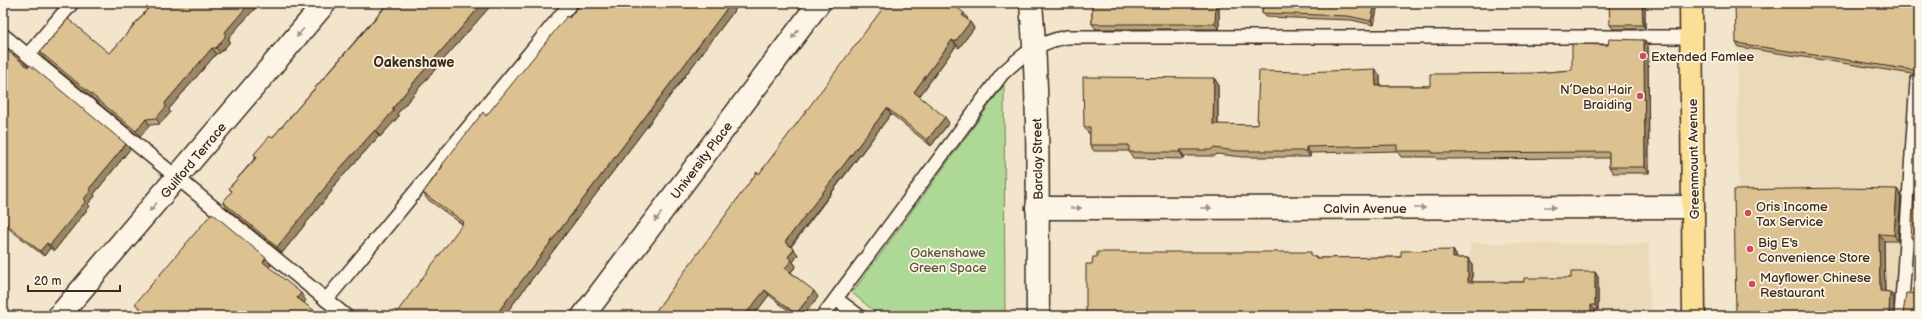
<svg xmlns="http://www.w3.org/2000/svg" width="1922" height="319" font-family="'Balsamiq Sans',sans-serif">
  <style>
    .built { fill: #ebdaba }
    .green { fill: #add896; stroke: #74815a }
    .lines { fill: none; stroke-linecap: round; stroke-linejoin: round }
    .lane-casing { stroke: #3b2a1e; stroke-width: 16 }
    .street-casing { stroke: #3b2a1e; stroke-width: 25 }
    .primary-casing { stroke: #3b2a1e; stroke-width: 25 }
    .lane { stroke: #fcf5e5; stroke-width: 13 }
    .street { stroke: #fcf5e5; stroke-width: 22 }
    .primary { stroke: #fbdf96; stroke-width: 22 }
    .wall { fill: #bda67d; stroke: #3b2a1e }
    .shaded-wall { fill: #9a8766; stroke: #3b2a1e }
    .building { fill: #dcc191; stroke: #3b2a1e }
    .oneway { fill: #9c9082 }
    .poi-dot { fill: #d1495b; stroke: #fcf5e5; stroke-width: 1.5 }
    .labels { text-anchor: middle; stroke-width: 3.5; stroke-linejoin: round; paint-order: stroke }
    .poi-label { font-size: 13px; fill: #3b2a1e; stroke: #fcf5e5; text-anchor: start }
    .street-label { font-size: 13px; fill: #3b2a1e; stroke: #fcf5e5 }
    .park-label { font-size: 13px; fill: #58563c; stroke: #fcf5e5 }
    .neighbourhood-label { font-size: 14px; font-weight: bold; fill: #3b2a1e; stroke: #fcf5e5 }
  </style>
  <rect width="100%" height="100%" fill="#f2e5cc"/>
  <filter id="ink" filterUnits="userSpaceOnUse"><feTurbulence type="fractalNoise" baseFrequency=".025" numOctaves="2"/><feDisplacementMap in="SourceGraphic" scale="8" xChannelSelector="R" yChannelSelector="G"/><feConvolveMatrix kernelMatrix="1 2 1 2 8 2 1 2 1" color-interpolation-filters="sRGB"/></filter>
  <g filter="url(#ink)">
    <g class="built">
      <path d="M 1736,3 L 1919,3 L 1919,81 L 1899,316 L 1740,316 Z"/>
      <path d="M 1470,243 L 1649,244 L 1650,316 L 1471,316 Z"/>
    </g>
    <path class="green" d="M 1004,85 L 1005,316 L 880,316 L 852,293 Z"/>
    <g class="lines">
      <g class="lane-casing">
        <g id="lane">
          <path d="M 3,35 L 346,316"/>
          <path d="M 28,55 L 72,3"/>
          <path d="M 836,299 L 859,316"/>
          <path d="M 326,300 L 571,3"/>
          <path d="M 823,316 L 1002,74 C 1023,54 1037,43 1066,37 L 1691,37"/>
          <path d="M 1901,316 L 1917,81"/>
        </g>
      </g>
      <g class="street-casing">
        <g id="street">
          <path d="M 1031,3 C 1040,107 1037,212 1038,316"/>
          <path d="M 1037,208 L 1693,207"/>
          <path d="M 59,316 L 325,3"/>
          <path d="M 583,316 L 819,3"/>
        </g>
      </g>
      <g class="primary-casing">
        <path id="primary" d="M 1691,3 L 1694,316"/>
      </g>
      <use href="#lane" class="lane"/>
      <use href="#street" class="street"/>
      <use href="#primary" class="primary"/>
    </g>
    <g class="wall">
      <path d="M 148,3 L 260,3 L 229,37 L 229,43 L 220,53 L 216,54 L 169,109 L 170,113 L 160,124 L 150,125 L 140,137 L 44,58 L 40,52 L 109,53 L 112,51 L 151,5 Z"/>
      <path d="M 385,3 L 493,3 L 424,82 L 397,114 L 399,116 L 380,137 L 379,136 L 331,189 L 332,191 L 282,253 L 227,208 L 223,202 L 232,192 L 229,188 L 256,157 L 254,154 L 272,138 L 386,5 Z"/>
      <path d="M 581,3 L 740,3 L 504,316 L 462,224 L 427,199 L 423,193 L 442,166 L 442,165 L 486,116 L 569,18 Z"/>
      <path d="M 1092,3 L 1219,3 L 1219,29 L 1096,29 L 1092,24 Z"/>
      <path d="M 1263,3 L 1378,3 L 1374,25 L 1351,20 L 1265,17 L 1262,13 Z"/>
      <path d="M 1645,3 L 1645,29 L 1613,29 L 1610,25 Z"/>
      <path d="M 1919,3 L 1919,75 L 1739,47 L 1736,43 Z"/>
      <path d="M 889,5 L 968,19 L 967,19 L 970,22 L 974,28 L 959,48 L 956,46 L 919,97 L 949,123 L 931,146 L 891,114 L 791,247 L 798,255 L 793,262 L 796,266 L 791,272 L 818,297 L 803,316 L 795,316 L 769,295 L 753,316 L 658,316 L 655,312 L 759,174 Z"/>
      <path d="M 1644,40 L 1648,46 L 1649,173 L 1613,173 L 1609,167 L 1609,158 L 1437,159 L 1435,157 L 1401,157 L 1397,151 L 1310,153 L 1310,157 L 1242,157 L 1217,154 L 1215,156 L 1184,156 L 1184,159 L 1133,158 L 1129,151 L 1094,151 L 1090,145 L 1090,133 L 1088,133 L 1084,127 L 1214,78 L 1218,84 L 1218,125 L 1257,125 L 1380,75 L 1380,86 L 1430,86 L 1536,73 L 1572,70 L 1608,45 Z"/>
      <path d="M 3,47 L 130,149 L 94,194 L 95,196 L 88,204 L 90,206 L 54,251 L 50,248 L 44,256 L 3,224 Z"/>
      <path d="M 1897,189 L 1901,195 L 1898,241 L 1884,241 L 1885,292 L 1890,292 L 1894,298 L 1894,316 L 1736,316 Z"/>
      <path d="M 1919,191 L 1919,242 L 1914,242 L 1911,237 Z"/>
      <path d="M 1453,250 L 1456,255 L 1456,258 L 1468,258 L 1472,264 L 1472,282 L 1524,282 L 1571,278 L 1595,272 L 1598,277 L 1598,310 L 1595,310 L 1595,316 L 1086,316 L 1314,256 L 1316,256 L 1317,258 L 1401,257 Z"/>
    </g>
    <g class="shaded-wall">
      <path d="M 250,3 L 260,3 L 229,37 L 229,43 L 220,53 L 216,48 L 225,32 Z"/>
      <path d="M 483,3 L 493,3 L 424,82 L 397,114 L 399,116 L 380,137 L 376,131 L 392,109 L 419,76 Z"/>
      <path d="M 731,3 L 740,3 L 504,316 L 495,316 Z"/>
      <path d="M 1216,3 L 1219,3 L 1219,29 L 1215,24 Z"/>
      <path d="M 1375,3 L 1378,3 L 1374,25 L 1371,21 Z"/>
      <path d="M 1642,3 L 1645,3 L 1645,29 L 1643,25 Z"/>
      <path d="M 964,13 L 968,19 L 966,21 L 962,15 Z"/>
      <path d="M 970,22 L 974,28 L 959,48 L 955,42 Z"/>
      <path d="M 952,40 L 956,46 L 918,98 L 914,92 Z"/>
      <path d="M 1644,40 L 1648,46 L 1649,173 L 1645,167 Z"/>
      <path d="M 212,48 L 216,54 L 169,109 L 170,113 L 160,124 L 156,118 L 165,103 Z"/>
      <path d="M 1375,69 L 1380,75 L 1380,92 L 1376,86 Z"/>
      <path d="M 1214,78 L 1218,84 L 1218,131 L 1213,124 Z"/>
      <path d="M 887,108 L 891,114 L 789,248 L 785,242 Z"/>
      <path d="M 945,117 L 949,123 L 931,146 L 927,140 Z"/>
      <path d="M 146,119 L 150,125 L 140,137 L 136,131 Z"/>
      <path d="M 375,130 L 379,136 L 331,189 L 332,191 L 282,253 L 277,247 L 326,184 Z"/>
      <path d="M 126,144 L 130,149 L 94,194 L 95,196 L 88,204 L 90,206 L 54,251 L 50,245 L 84,199 L 89,189 Z"/>
      <path d="M 1306,147 L 1310,153 L 1310,157 L 1306,151 Z"/>
      <path d="M 1180,150 L 1184,156 L 1184,159 L 1180,152 Z"/>
      <path d="M 1897,189 L 1901,195 L 1898,241 L 1894,235 Z"/>
      <path d="M 1879,234 L 1884,241 L 1885,298 L 1880,291 Z"/>
      <path d="M 47,243 L 50,248 L 44,256 L 40,251 Z"/>
      <path d="M 794,249 L 798,255 L 793,262 L 796,266 L 789,274 L 785,268 L 788,257 Z"/>
      <path d="M 1453,250 L 1456,255 L 1456,264 L 1453,258 Z"/>
      <path d="M 266,258 L 271,265 L 268,269 L 263,262 Z"/>
      <path d="M 1468,258 L 1472,264 L 1472,287 L 1468,282 Z"/>
      <path d="M 1595,272 L 1598,277 L 1598,310 L 1595,305 Z"/>
      <path d="M 765,290 L 769,295 L 753,316 L 744,316 Z"/>
      <path d="M 814,291 L 818,297 L 803,316 L 797,316 L 796,314 Z"/>
      <path d="M 1890,292 L 1894,298 L 1894,316 L 1889,313 Z"/>
      <path d="M 301,293 L 306,301 L 302,305 L 297,298 Z"/>
      <path d="M 1591,305 L 1595,310 L 1595,316 L 1591,316 Z"/>
    </g>
    <g class="building">
      <path d="M 151,3 L 250,3 L 225,32 L 225,37 L 216,48 L 212,48 L 165,103 L 166,107 L 156,118 L 146,119 L 136,131 L 40,52 L 68,19 L 109,53 L 112,51 L 152,4 Z"/>
      <path d="M 385,3 L 483,3 L 419,76 L 392,109 L 394,110 L 376,131 L 375,130 L 326,184 L 327,185 L 277,247 L 223,202 L 232,191 L 229,188 L 257,157 L 254,154 L 270,136 L 272,138 L 387,5 Z"/>
      <path d="M 581,3 L 731,3 L 495,316 L 394,316 L 464,222 L 423,193 L 443,166 L 442,165 L 483,112 L 486,116 L 567,16 L 569,18 Z"/>
      <path d="M 891,3 L 951,3 L 964,13 L 962,15 L 970,22 L 955,42 L 952,40 L 914,92 L 945,117 L 927,140 L 887,108 L 785,242 L 794,249 L 788,257 L 792,260 L 785,268 L 814,291 L 796,314 L 765,290 L 744,316 L 660,316 L 655,312 L 757,172 L 759,174 L 886,4 L 889,5 Z"/>
      <path d="M 1092,3 L 1216,3 L 1215,24 L 1092,24 Z"/>
      <path d="M 1263,3 L 1375,3 L 1371,21 L 1348,16 L 1262,13 Z"/>
      <path d="M 1609,3 L 1642,3 L 1643,25 L 1610,25 Z"/>
      <path d="M 1735,3 L 1919,3 L 1919,71 L 1736,43 Z"/>
      <path d="M 1609,39 L 1644,40 L 1645,167 L 1609,167 L 1609,152 L 1432,153 L 1432,151 L 1397,151 L 1397,145 L 1306,147 L 1306,151 L 1237,151 L 1213,148 L 1211,150 L 1180,150 L 1180,152 L 1129,152 L 1129,145 L 1090,145 L 1090,127 L 1084,127 L 1083,77 L 1214,78 L 1213,124 L 1257,125 L 1259,71 L 1304,72 L 1375,69 L 1376,86 L 1430,86 L 1430,74 L 1536,73 L 1572,70 L 1572,44 L 1608,45 Z"/>
      <path d="M 3,47 L 28,67 L 30,65 L 126,144 L 89,189 L 91,190 L 84,199 L 86,201 L 50,245 L 47,243 L 40,251 L 3,221 Z"/>
      <path d="M 1841,188 L 1897,189 L 1894,235 L 1879,234 L 1880,291 L 1890,292 L 1889,313 L 1894,316 L 1736,316 L 1734,190 Z"/>
      <path d="M 1914,191 L 1919,191 L 1919,238 L 1911,237 Z"/>
      <path d="M 212,213 L 266,258 L 263,262 L 301,293 L 297,298 L 322,316 L 135,316 L 141,309 L 135,304 Z"/>
      <path d="M 1453,250 L 1453,258 L 1468,258 L 1468,282 L 1524,282 L 1524,278 L 1571,278 L 1571,272 L 1595,272 L 1595,305 L 1591,305 L 1591,316 L 1086,316 L 1086,264 L 1092,264 L 1093,257 L 1097,257 L 1097,252 L 1311,252 L 1311,256 L 1316,256 L 1316,258 L 1401,257 L 1401,251 Z"/>
      <path d="M 1906,293 L 1919,294 L 1919,316 L 1899,316 L 1903,314 Z"/>
    </g>
    <defs><path id="oneway-solid" d="M-6-.8H1V-3.2L6.5 0L1 3.2V.8H-6Z"/></defs>
    <g class="oneway">
      <use href="#oneway-solid" transform="translate(300 33) rotate(130)"/>
      <use href="#oneway-solid" transform="translate(795 34) rotate(127)"/>
      <use href="#oneway-solid" transform="translate(153 207) rotate(131)"/>
      <use href="#oneway-solid" transform="translate(1550 207)"/>
      <use href="#oneway-solid" transform="translate(1076 208)"/>
      <use href="#oneway-solid" transform="translate(1206 208)"/>
      <use href="#oneway-solid" transform="translate(1420 208)"/>
      <use href="#oneway-solid" transform="translate(658 217) rotate(127)"/>
    </g>
  </g>
  <g class="poi-dot">
    <circle cx="1643" cy="56" r="4"/>
    <circle cx="1640" cy="96" r="4"/>
    <circle cx="1748" cy="213" r="4"/>
    <circle cx="1750" cy="249" r="4"/>
    <circle cx="1752" cy="284" r="4"/>
  </g>
  <g class="labels">
    <g class="poi-label">
      <text x="1651" y="61">Extended Famlee</text>
      <text x="1632" y="94" text-anchor="end">N’Deba Hair<tspan x="1632" dy="15">Braiding</tspan></text>
      <text x="1756" y="211">Oris Income<tspan x="1756" dy="15">Tax Service</tspan></text>
      <text x="1758" y="247">Big E's<tspan x="1758" dy="15">Convenience Store</tspan></text>
      <text x="1760" y="282">Mayflower Chinese<tspan x="1760" dy="15">Restaurant</tspan></text>
    </g>
    <g class="street-label">
      <text transform="translate(1037 159) rotate(-91)" y="5">Barclay Street</text>
      <text transform="translate(1693 159) rotate(-91)" y="5">Greenmount Avenue</text>
      <text transform="translate(193 160) rotate(-50)" y="5">Guilford Terrace</text>
      <text transform="translate(701 160) rotate(-53)" y="5">University Place</text>
      <text x="1365" y="213">Calvin Avenue</text>
    </g>
    <g class="park-label">
      <text x="948" y="257">Oakenshawe<tspan x="948" dy="15">Green Space</tspan></text>
    </g>
    <g class="neighbourhood-label">
      <text x="414" y="67">Oakenshawe</text>
    </g>
  </g>
  <rect width="1922" height="319" fill="none" stroke="#fcf5e5" stroke-width="16"/>
  <rect x="8" y="8" width="1906" height="303" fill="none" stroke="#3b2a1e" stroke-width="1.5" filter="url(#ink)"/>
  <path d="M28 285v6h92v-6" fill="none" stroke="#3b2a1e" stroke-width="2"/>
  <text x="34" y="285" font-size="12" fill="#3b2a1e" stroke="#fcf5e5" stroke-width="3" paint-order="stroke">20 m</text>
</svg>
